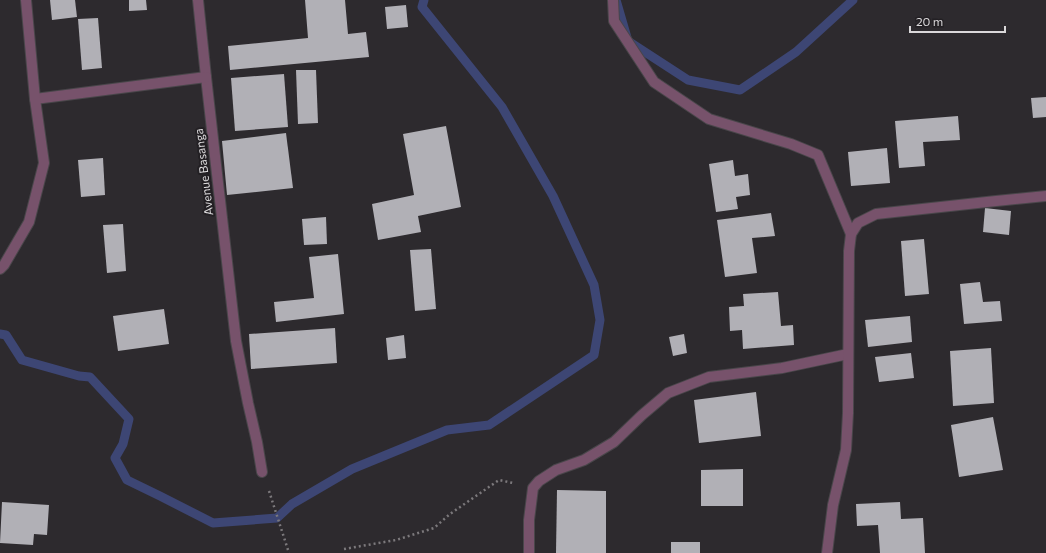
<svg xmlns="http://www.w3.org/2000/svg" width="1046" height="553" font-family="Commissioner,sans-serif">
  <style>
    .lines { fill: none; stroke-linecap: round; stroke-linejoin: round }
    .stream { stroke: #3d4674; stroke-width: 9 }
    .building { fill: #b1b0b6 }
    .minor-casing { stroke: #49464a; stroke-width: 12 }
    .path { stroke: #7c797c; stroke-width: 2.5; stroke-dasharray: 2 3; stroke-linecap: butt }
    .minor { stroke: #77526b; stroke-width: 10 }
    .labels { text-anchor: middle; stroke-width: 4; stroke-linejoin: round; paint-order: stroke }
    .street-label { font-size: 12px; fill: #dad8da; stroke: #232024 }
  </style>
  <rect width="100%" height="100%" fill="#2d2a2e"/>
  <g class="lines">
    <g class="stream">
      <path d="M 616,0 L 628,41 L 688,80 L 740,90 L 796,52 L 853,0"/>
      <path d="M 0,334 L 6,335 L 22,360 L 79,376 L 90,377 L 129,419 L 123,444 L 115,458 L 127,480 L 160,496 L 213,523 L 277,518 L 292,504 L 352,469 L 447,430 L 489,425 L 594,355 L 600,320 L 594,285 L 553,196 L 502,107 L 422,7 L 424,0"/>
    </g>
  </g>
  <g class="building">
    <path d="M 50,0 L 75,0 L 77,17 L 52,20 Z"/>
    <path d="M 129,0 L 146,0 L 147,10 L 129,11 Z"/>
    <path d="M 305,0 L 345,0 L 348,34 L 366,32 L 369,57 L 230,70 L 228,46 L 308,38 Z"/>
    <path d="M 406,5 L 408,27 L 387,29 L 385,7 Z"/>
    <path d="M 98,18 L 102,68 L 82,70 L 78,19 Z"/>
    <path d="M 296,70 L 316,70 L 318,123 L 298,124 Z"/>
    <path d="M 284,74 L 288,127 L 235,131 L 231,78 Z"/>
    <path d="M 1046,97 L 1046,117 L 1033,118 L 1031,98 Z"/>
    <path d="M 958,116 L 960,140 L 923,142 L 925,166 L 899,168 L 895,121 Z"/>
    <path d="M 446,126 L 461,207 L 418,216 L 421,232 L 378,240 L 372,204 L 414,195 L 403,134 Z"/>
    <path d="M 286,133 L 293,188 L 227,195 L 222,141 Z"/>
    <path d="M 887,148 L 890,183 L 851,186 L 848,152 Z"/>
    <path d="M 103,158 L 105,195 L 81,197 L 78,160 Z"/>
    <path d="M 733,160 L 735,176 L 748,174 L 750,195 L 736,197 L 738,209 L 716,212 L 709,164 Z"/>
    <path d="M 985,208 L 1011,211 L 1009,235 L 983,232 Z"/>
    <path d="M 771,213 L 775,236 L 752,238 L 757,273 L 725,277 L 717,220 Z"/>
    <path d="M 326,217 L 327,244 L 304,245 L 302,219 Z"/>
    <path d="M 123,224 L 126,271 L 107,273 L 103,225 Z"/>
    <path d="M 924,239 L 929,294 L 905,296 L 901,241 Z"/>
    <path d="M 431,249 L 436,309 L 415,311 L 410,250 Z"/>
    <path d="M 338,254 L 344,314 L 276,322 L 274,302 L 314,298 L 309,257 Z"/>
    <path d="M 980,282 L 983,302 L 1000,301 L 1002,321 L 964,324 L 960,284 Z"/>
    <path d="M 778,292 L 781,326 L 793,325 L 794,345 L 743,349 L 742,330 L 730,331 L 729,307 L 744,306 L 743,294 Z"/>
    <path d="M 164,309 L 169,344 L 118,351 L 113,316 Z"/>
    <path d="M 910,316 L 912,342 L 868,347 L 865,320 Z"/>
    <path d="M 335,328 L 337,363 L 251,369 L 249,334 Z"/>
    <path d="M 684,334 L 687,353 L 673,356 L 669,337 Z"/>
    <path d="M 404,335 L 406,358 L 388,360 L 386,338 Z"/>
    <path d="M 991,348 L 994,403 L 953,406 L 950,351 Z"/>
    <path d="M 911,353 L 914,378 L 879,382 L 875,357 Z"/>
    <path d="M 756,392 L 761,436 L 699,443 L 694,400 Z"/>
    <path d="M 993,417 L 1003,470 L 959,477 L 951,425 Z"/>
    <path d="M 743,469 L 743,506 L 701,506 L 701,470 Z"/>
    <path d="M 557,490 L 606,491 L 606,553 L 556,553 Z"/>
    <path d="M 2,502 L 49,505 L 47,535 L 34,534 L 33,545 L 0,543 Z"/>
    <path d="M 900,502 L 901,519 L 923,518 L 925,553 L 880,553 L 878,525 L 857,526 L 856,504 Z"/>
    <rect x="671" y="542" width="29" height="11"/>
  </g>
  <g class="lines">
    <g class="minor-casing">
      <g id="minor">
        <path d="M 198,0 L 206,77 L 236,341 L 248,403 L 257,442 L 262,472"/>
        <path d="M 613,0 L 614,21 L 654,82 L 709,119 L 791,144 L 818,155 L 851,234"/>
        <path d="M 35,99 L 206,77"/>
        <path d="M 0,269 L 4,265 L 29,222 L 44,163 L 35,99 L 26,0"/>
        <path d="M 529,553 L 529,520 L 533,488 L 539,481 L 556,470 L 584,460 L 614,442 L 642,415 L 668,393 L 709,377 L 782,368 L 848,354"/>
        <path d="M 827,553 L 833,505 L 846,450 L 848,413 L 849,251 L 851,234 L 858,223 L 876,214 L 996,201 L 1046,196"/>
      </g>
    </g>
    <g class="path">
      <path d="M 269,491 L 289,553"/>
      <path d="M 344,549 L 396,540 L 434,528 L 450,514 L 499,480 L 513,483"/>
    </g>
    <use href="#minor" class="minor"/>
  </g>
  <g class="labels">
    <g class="street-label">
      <text transform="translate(204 172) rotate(-97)" y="4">Avenue Basanga</text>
    </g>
  </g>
  <path d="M910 26v6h95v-6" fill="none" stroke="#dad8da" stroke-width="2"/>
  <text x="916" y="26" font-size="12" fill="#dad8da" stroke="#232024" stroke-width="3" paint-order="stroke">20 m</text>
</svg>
